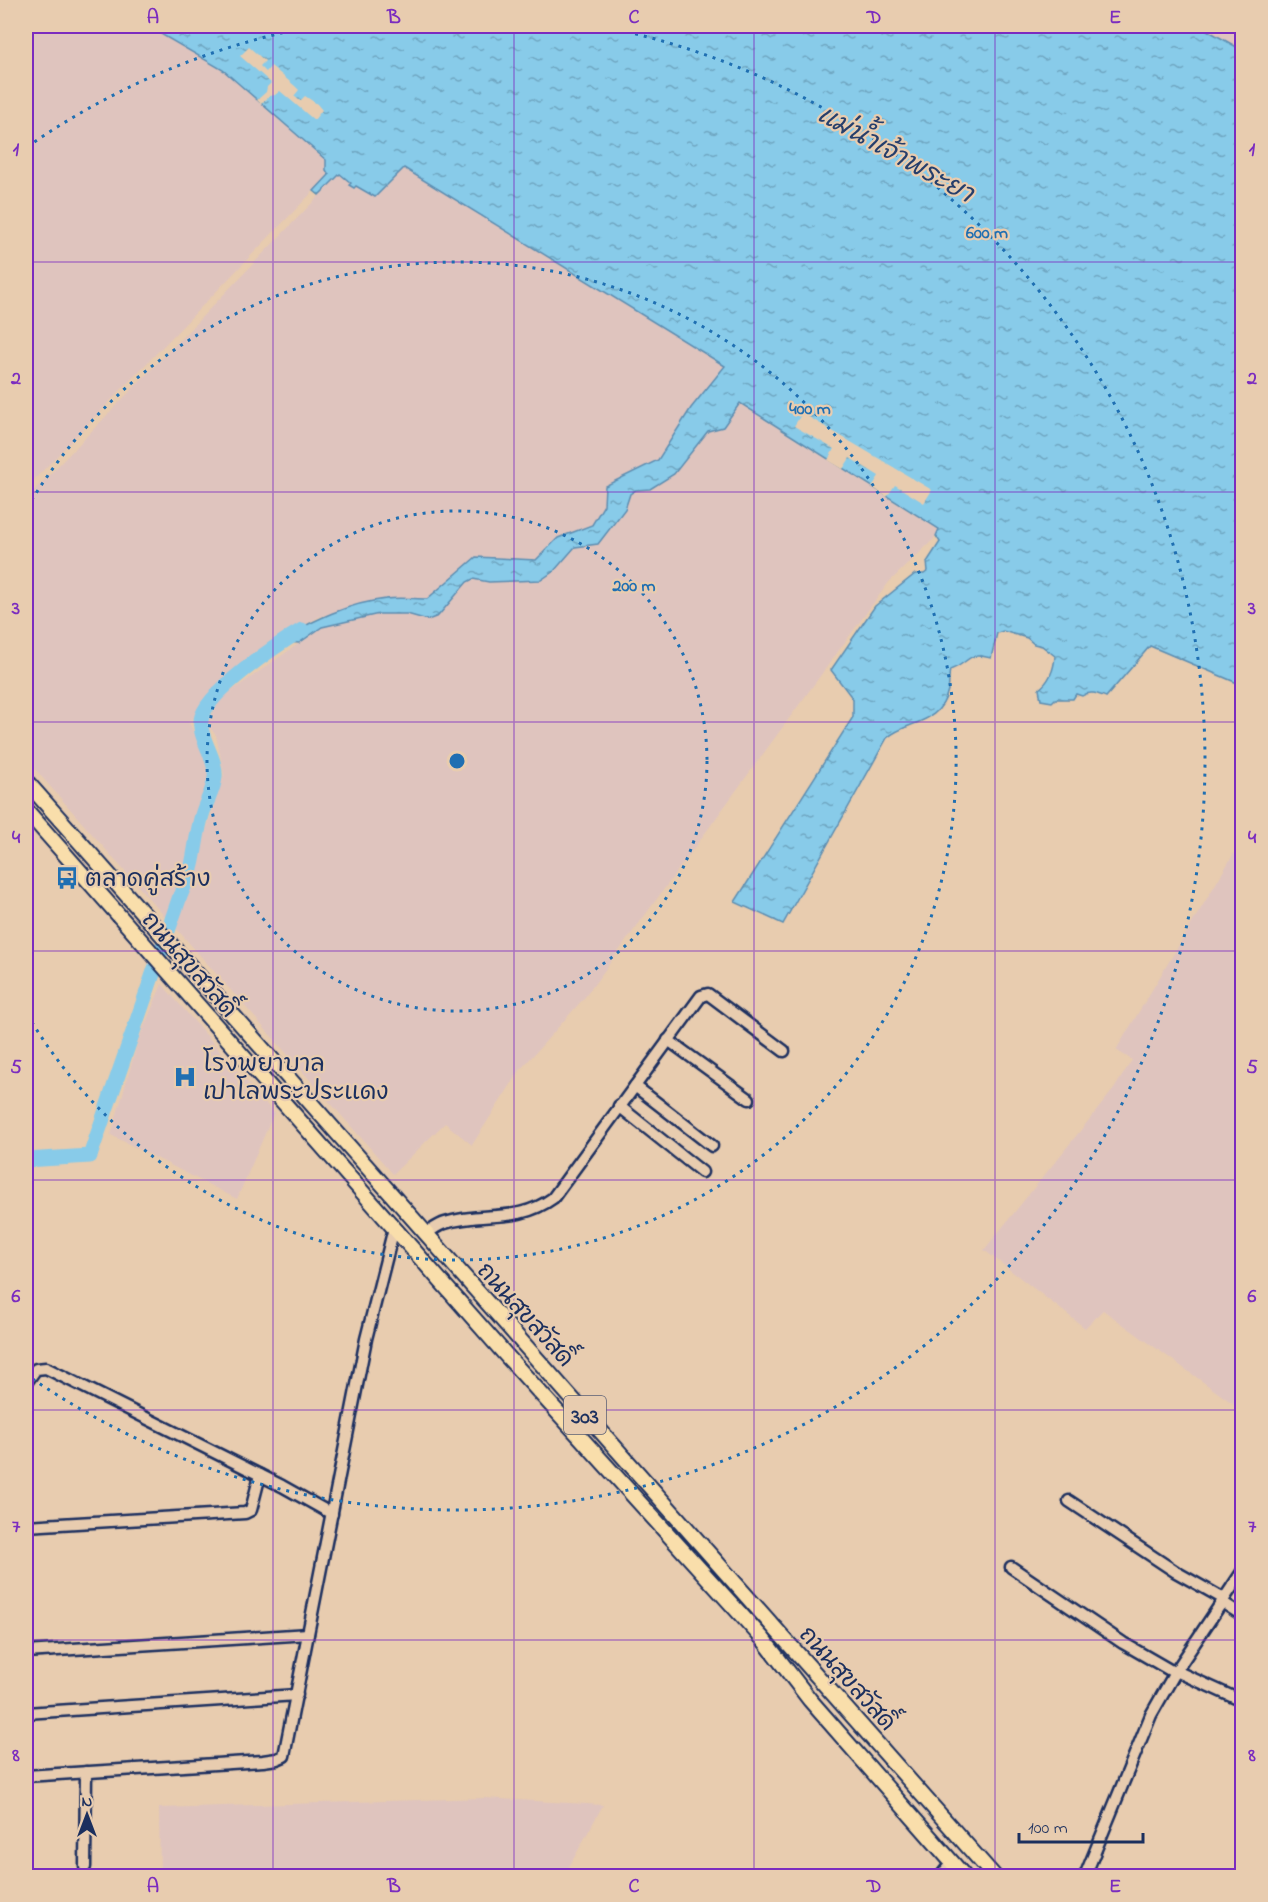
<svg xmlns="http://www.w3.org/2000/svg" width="1268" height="1902" font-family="'Indie Flower','Playpen Sans Thai',sans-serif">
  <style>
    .built { fill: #dfc4be }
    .water { fill: url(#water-ripples); stroke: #5c8db1; stroke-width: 1.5 }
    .pier { fill: #e8ccaf }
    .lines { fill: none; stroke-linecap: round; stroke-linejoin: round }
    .river { stroke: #88cbe9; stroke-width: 15 }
    .minor-casing { stroke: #1b2f5e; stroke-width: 15 }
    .major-casing { stroke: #1b2f5e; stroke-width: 18 }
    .minor { stroke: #e8ccaf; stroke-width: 10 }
    .major { stroke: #f9deab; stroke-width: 14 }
    .grid { fill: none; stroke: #7b2cbf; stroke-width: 1.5; stroke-opacity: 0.55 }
    .ring { fill: none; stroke: #1f6fb2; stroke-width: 3; stroke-dasharray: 3 6 }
    .labels { text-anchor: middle; stroke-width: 4.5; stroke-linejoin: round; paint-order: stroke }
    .shield { fill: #e8ccaf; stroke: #585e76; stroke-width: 1.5 }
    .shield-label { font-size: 22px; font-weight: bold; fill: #1b2f5e }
    .poi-label { font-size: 24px; fill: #1b2f5e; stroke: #e8ccaf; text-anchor: start }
    .street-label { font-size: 24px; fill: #1b2f5e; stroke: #e8ccaf }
    .water-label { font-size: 26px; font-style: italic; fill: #263f6c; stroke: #e8ccaf }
    .centre { fill: #1f6fb2; stroke: #e8ccaf; stroke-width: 3 }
    .ring-label { font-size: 18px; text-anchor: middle; font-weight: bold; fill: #1f6fb2; stroke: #e8ccaf; stroke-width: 4.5; stroke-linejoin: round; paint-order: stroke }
    .neatline { fill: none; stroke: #7b2cbf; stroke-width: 2 }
    .grid-label { font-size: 20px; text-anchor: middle; font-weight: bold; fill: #7b2cbf }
  </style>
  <defs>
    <pattern id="water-ripples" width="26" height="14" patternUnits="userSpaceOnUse" patternTransform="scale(1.5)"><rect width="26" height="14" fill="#88cbe9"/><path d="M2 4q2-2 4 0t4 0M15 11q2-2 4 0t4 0" fill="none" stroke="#6ea5c0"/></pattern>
  </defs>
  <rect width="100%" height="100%" fill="#e8ccaf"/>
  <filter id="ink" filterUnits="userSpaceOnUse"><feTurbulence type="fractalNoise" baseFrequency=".0167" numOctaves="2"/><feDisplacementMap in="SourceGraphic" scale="12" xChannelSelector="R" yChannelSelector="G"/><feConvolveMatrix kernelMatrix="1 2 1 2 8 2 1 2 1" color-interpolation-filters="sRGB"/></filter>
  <g filter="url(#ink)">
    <g class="built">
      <path d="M 32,26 L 151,26 L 223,70 L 327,160 L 326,170 L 329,175 L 26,488 L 26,30 Z"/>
      <path d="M 1200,26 L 1242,26 L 1242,50 Z"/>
      <path d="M 404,168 L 726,366 L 691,408 L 658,460 L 605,486 L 604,505 L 592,525 L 558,538 L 536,560 L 476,557 L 427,599 L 386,599 L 359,605 L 319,617 L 282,638 L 233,671 L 189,723 L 219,776 L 166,918 L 26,759 L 26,499 L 340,174 L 351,183 L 350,185 L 355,186 Z"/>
      <path d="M 739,403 L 939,530 L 933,540 L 889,582 L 585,997 L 521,1069 L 472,1145 L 445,1123 L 393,1174 L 175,927 L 224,774 L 216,735 L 206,724 L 220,699 L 322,627 L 379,614 L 407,614 L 428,620 L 438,616 L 467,582 L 473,579 L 489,582 L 554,571 L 575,547 L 598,543 L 625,509 L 630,494 L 636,490 L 651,489 L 674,474 L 708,431 L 723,427 Z"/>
      <path d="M 1242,840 L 1242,1410 L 1103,1310 L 1085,1328 L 984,1250 L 1114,1089 L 1132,1060 L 1116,1050 Z"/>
      <path d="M 162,984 L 274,1113 L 237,1199 L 111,1135 L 138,1041 Z"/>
      <path d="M 485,1798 L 603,1805 L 564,1876 L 160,1876 L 159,1808 Z"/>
    </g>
    <path class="water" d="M 147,26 L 1200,26 L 1242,50 L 1242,685 L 1150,646 L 1106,697 C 1098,694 1090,690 1082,696 L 1076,694 L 1073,699 L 1055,699 L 1052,702 L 1041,700 L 1039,689 C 1050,681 1054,670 1055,656 L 1042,646 L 1034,644 L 1027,638 L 1003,631 L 997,633 L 991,658 C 965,651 971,663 950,670 C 948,677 950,683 948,690 C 940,726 907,720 887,738 L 783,924 L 735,902 L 853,717 L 853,699 L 831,670 L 875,606 L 915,574 L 924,574 L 928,571 L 927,562 L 940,542 L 936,536 L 939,529 L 740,403 L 723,427 L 708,431 L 674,474 L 650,489 L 636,490 L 630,494 L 625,509 L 598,544 L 575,547 L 554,571 L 541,580 L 489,582 L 473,579 L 467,582 L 438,616 L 428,620 L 407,614 L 379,614 L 322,627 L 299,643 L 286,642 L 282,638 C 315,620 348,603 386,599 C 399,597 414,599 427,599 L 476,557 L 536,560 L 558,538 L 592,525 L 604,505 L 605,486 L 658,460 L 691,408 L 725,366 L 404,168 L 375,197 L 356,186 L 354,188 L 349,185 L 351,183 L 340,174 L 319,195 L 314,191 L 329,175 L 326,170 L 326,160 L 223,70 Z"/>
    <g class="pier">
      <path d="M 249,47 L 265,61 L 260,66 L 266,72 L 271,66 L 295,86 L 299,90 L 294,96 L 300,101 L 305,96 L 317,104 L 322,110 L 314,120 L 280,91 L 275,95 L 270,96 L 261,104 L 257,100 L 266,92 L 267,87 L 271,83 L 240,56 Z"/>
      <path d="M 802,413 L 932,490 L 924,503 L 895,485 L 887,497 L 872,487 L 879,476 L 850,458 L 843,469 L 828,460 L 834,449 L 794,426 Z"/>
    </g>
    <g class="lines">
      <path class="river" d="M 26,1160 L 90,1156 L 179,899 C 183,888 189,877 192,865 C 196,848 197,829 203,812 C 207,800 214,789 215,777 C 217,758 198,737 201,720 C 205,693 278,644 302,630"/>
      <g class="minor-casing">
        <g id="minor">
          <path d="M 668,1040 L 749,1099"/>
          <path d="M 635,1086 L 712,1146"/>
          <path d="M 619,1106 L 702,1172"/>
          <path d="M 425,1234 C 431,1231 438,1225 445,1223 C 484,1211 517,1224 553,1198 L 701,996 L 708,994 L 784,1051"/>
          <path d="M 26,1383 L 36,1369 L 46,1368 L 282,1486 L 332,1514"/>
          <path d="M 1069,1501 L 1176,1572 L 1224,1599"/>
          <path d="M 26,1526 L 245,1513 L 251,1510 L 260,1475"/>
          <path d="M 1011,1567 L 1123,1643 L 1175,1673"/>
          <path d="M 1222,1602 L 1242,1615"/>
          <path d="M 26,1652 L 308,1634"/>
          <path d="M 1176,1671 L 1242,1701"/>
          <path d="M 26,1713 L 297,1695"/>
          <path d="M 26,1776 L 263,1761 L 277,1759 L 284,1756 L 366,1339 L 394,1228"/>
          <path d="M 85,1867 L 86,1772"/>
          <path d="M 941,1876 L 952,1862"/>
          <path d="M 1085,1876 L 1151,1715 L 1176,1671 L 1242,1572"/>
        </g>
      </g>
      <g class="major-casing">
        <g id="major">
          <path d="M 26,781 L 994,1876"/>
          <path d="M 26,810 L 505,1354 L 763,1639 L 810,1700 L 964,1876"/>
        </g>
      </g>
      <use href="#minor" class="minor"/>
      <use href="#major" class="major"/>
    </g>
  </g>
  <path class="grid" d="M 273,26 L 273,1876M 514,26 L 514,1876M 754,26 L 754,1876M 995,26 L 995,1876M 26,262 L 1242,262M 26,492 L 1242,492M 26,722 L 1242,722M 26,951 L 1242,951M 26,1180 L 1242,1180M 26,1410 L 1242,1410M 26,1640 L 1242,1640"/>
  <g class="ring">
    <circle cx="457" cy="761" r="250"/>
    <path d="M27 508A499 499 0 1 1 27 1014"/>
    <path d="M27 147A749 749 0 0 1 314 26M600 26A749 749 0 1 1 27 1375"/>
  </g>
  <defs>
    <g id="bus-bare" transform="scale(1.8)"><path d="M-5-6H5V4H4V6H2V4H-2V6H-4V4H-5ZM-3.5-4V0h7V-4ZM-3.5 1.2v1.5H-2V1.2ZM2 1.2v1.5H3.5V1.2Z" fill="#1f6fb2" stroke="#e8ccaf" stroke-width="2.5" paint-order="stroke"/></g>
    <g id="hospital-bare" transform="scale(1.8)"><path d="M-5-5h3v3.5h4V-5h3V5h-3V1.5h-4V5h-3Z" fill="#1f6fb2" stroke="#e8ccaf" stroke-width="2.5" paint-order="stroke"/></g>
  </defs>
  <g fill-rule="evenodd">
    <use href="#bus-bare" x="67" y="878"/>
    <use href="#hospital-bare" x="185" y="1077"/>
  </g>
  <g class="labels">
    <rect class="shield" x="564" y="1396" width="42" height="38" rx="4.5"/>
    <g class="shield-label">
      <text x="585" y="1423">303</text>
    </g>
    <g class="poi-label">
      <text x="85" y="886">ตลาดคู่สร้าง</text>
      <text x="203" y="1071">โรงพยาบาล<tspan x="203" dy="28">เปาโลพระประแดง</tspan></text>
    </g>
    <g class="street-label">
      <text transform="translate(190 964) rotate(49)" y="8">ถนนสุขสวัสดิ์</text>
      <text transform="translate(526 1314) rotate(48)" y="8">ถนนสุขสวัสดิ์</text>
      <text transform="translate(848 1678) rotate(48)" y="8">ถนนสุขสวัสดิ์</text>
    </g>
    <g class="water-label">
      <text transform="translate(896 153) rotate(29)" y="9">แม่น้ำเจ้าพระยา</text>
    </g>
  </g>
  <circle cx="457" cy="761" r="9" class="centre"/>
  <g class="ring-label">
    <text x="987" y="238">600 m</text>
    <text x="810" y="414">400 m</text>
    <text x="634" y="591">200 m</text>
  </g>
  <rect width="1268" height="1902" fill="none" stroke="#e8ccaf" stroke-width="66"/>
  <g transform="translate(87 1815)" stroke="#e8ccaf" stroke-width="4.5" paint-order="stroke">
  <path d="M0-4.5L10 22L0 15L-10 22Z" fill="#1b2f5e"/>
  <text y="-9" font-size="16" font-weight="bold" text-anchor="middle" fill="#1b2f5e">N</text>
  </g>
  <path d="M1019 1833v9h124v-9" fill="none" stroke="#1b2f5e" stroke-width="3"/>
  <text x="1028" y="1833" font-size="18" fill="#1b2f5e" stroke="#e8ccaf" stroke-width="4.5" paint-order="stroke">100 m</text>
  <rect x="33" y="33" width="1202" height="1836" class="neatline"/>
  <g class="grid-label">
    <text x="153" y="23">A</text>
    <text x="394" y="23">B</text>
    <text x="634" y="23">C</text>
    <text x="874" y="23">D</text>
    <text x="1115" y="23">E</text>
    <text x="16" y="155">1</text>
    <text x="1252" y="155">1</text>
    <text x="16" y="384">2</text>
    <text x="1252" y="384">2</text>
    <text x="16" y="614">3</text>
    <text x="1252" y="614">3</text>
    <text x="16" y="843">4</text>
    <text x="1252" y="843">4</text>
    <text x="16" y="1073">5</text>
    <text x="1252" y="1073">5</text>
    <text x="16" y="1302">6</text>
    <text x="1252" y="1302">6</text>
    <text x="16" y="1532">7</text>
    <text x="1252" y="1532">7</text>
    <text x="16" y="1761">8</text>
    <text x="1252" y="1761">8</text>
    <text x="153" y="1892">A</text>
    <text x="394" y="1892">B</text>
    <text x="634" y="1892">C</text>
    <text x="874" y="1892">D</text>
    <text x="1115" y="1892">E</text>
  </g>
</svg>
